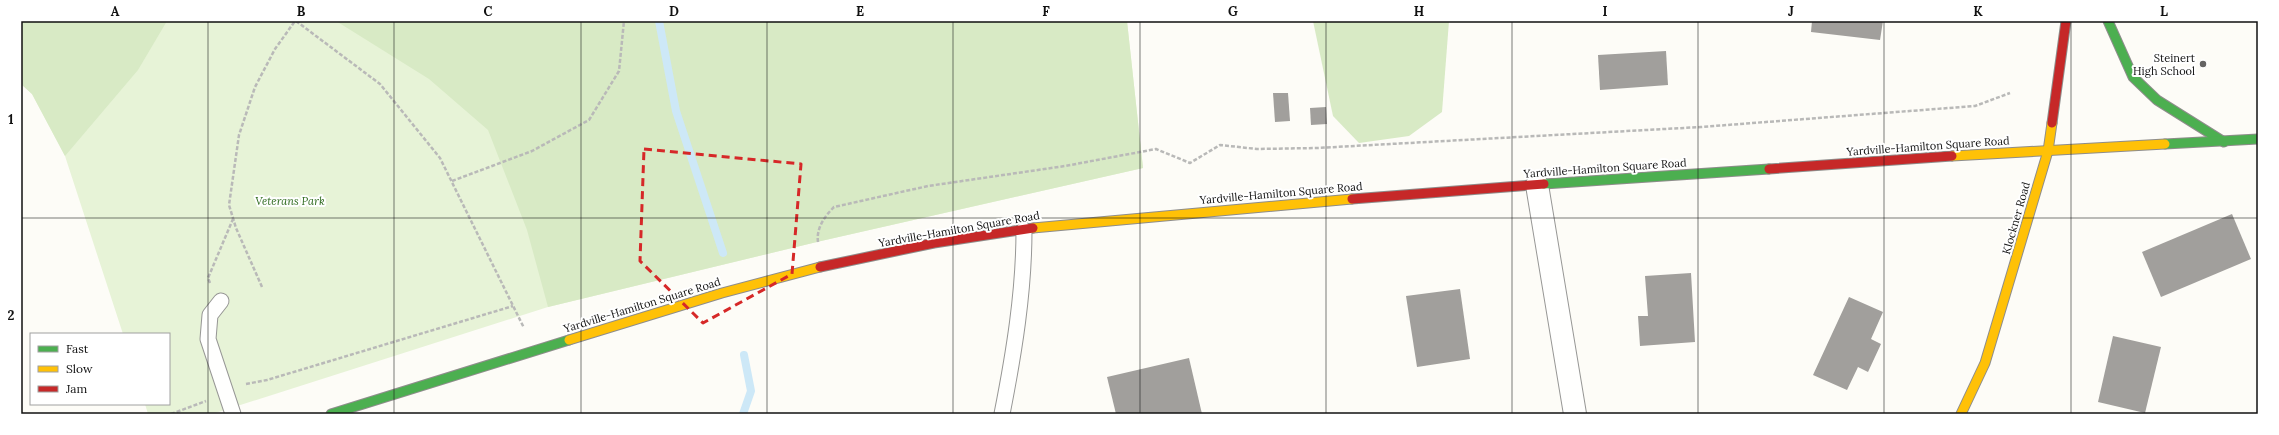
<svg xmlns="http://www.w3.org/2000/svg" width="2279" height="435" font-family="Lora,serif">
  <style>
    .green { fill: #e7f3d7 }
    .forest { fill: #d8eac5 }
    .lines { fill: none; stroke-linecap: round; stroke-linejoin: round }
    .stream { stroke: #cde8f7; stroke-width: 8 }
    .building { fill: #a19f9c }
    .lane-casing { stroke: #979795; stroke-width: 17 }
    .street-casing { stroke: #979795; stroke-width: 24 }
    .fast-casing { stroke: #8e8d8b; stroke-width: 11 }
    .slow-casing { stroke: #8e8d8b; stroke-width: 11 }
    .jam-casing { stroke: #8e8d8b; stroke-width: 11 }
    .path { stroke: #b9b9b8; stroke-width: 2.5; stroke-dasharray: 4 2; stroke-linecap: butt }
    .lane { stroke: #fffffe; stroke-width: 15 }
    .street { stroke: #fffffe; stroke-width: 22 }
    .fast { stroke: #4caf50; stroke-width: 9 }
    .slow { stroke: #ffc107; stroke-width: 9 }
    .jam { stroke: #c62828; stroke-width: 9 }
    .marked { fill: none; stroke: #d62828; stroke-width: 3; stroke-dasharray: 8 5; stroke-linejoin: round }
    .grid { fill: none; stroke: #111; stroke-width: 1; stroke-opacity: 0.55 }
    .poi-dot { fill: #646362; stroke: #fff; stroke-width: 1.5 }
    .labels { text-anchor: middle; stroke-width: 4; stroke-linejoin: round; paint-order: stroke }
    .poi-label { font-size: 11px; fill: #111; stroke: #fff; text-anchor: end }
    .street-label { font-size: 11px; fill: #111; stroke: #fff }
    .park-label { font-size: 11px; font-style: italic; fill: #2f6b1f; stroke: #fff }
    .neatline { fill: none; stroke: #111; stroke-width: 1.5 }
    .grid-label { font-size: 13px; text-anchor: middle; font-weight: bold; fill: #111 }
  </style>
  <rect width="100%" height="100%" fill="#fdfcf7"/>
  <path class="green" d="M 21,21 L 1127,21 L 1143,168 L 821,241 L 548,307 L 212,414 L 148,414 L 145,404 L 169,404 L 169,334 L 123,334 L 65,156 L 32,94 L 21,84 Z"/>
  <g class="forest">
    <path d="M 21,21 L 167,21 L 138,70 L 65,156 L 32,94 L 21,84 Z"/>
    <path d="M 336,21 L 1127,21 L 1143,168 L 821,241 L 548,307 L 527,230 L 488,130 L 429,79 Z"/>
    <path d="M 1313,21 L 1449,21 L 1442,112 L 1409,136 L 1359,143 L 1333,116 Z"/>
  </g>
  <g class="lines">
    <g class="stream">
      <path d="M 659,21 L 676,111 L 723,253"/>
      <path d="M 743,414 L 751,391 L 744,355"/>
    </g>
  </g>
  <g class="building">
    <path d="M 1812,21 L 1883,21 L 1880,40 L 1811,32 Z"/>
    <path d="M 1666,51 L 1668,85 L 1600,90 L 1598,55 Z"/>
    <path d="M 1273,93 L 1288,93 L 1290,121 L 1275,122 Z"/>
    <path d="M 1326,107 L 1327,124 L 1311,125 L 1310,108 Z"/>
    <path d="M 2232,214 L 2251,259 L 2161,297 L 2142,252 Z"/>
    <path d="M 1691,273 L 1695,342 L 1640,346 L 1638,316 L 1648,316 L 1645,276 Z"/>
    <path d="M 1460,289 L 1470,359 L 1417,367 L 1406,296 Z"/>
    <path d="M 1849,297 L 1883,312 L 1871,339 L 1881,344 L 1868,372 L 1858,367 L 1847,390 L 1813,375 Z"/>
    <path d="M 2113,336 L 2161,347 L 2145,413 L 2098,402 Z"/>
    <path d="M 1189,358 L 1202,414 L 1116,414 L 1107,377 Z"/>
  </g>
  <g class="lines">
    <g class="lane-casing">
      <g id="lane">
        <path d="M 221,301 L 210,315 L 208,339 L 233,414"/>
        <path d="M 1002,414 C 1014,353 1024,292 1024,230"/>
      </g>
    </g>
    <g class="street-casing">
      <path id="street" d="M 1537,185 L 1575,414"/>
    </g>
    <g class="fast-casing">
      <g id="fast">
        <path d="M 2108,21 L 2133,77 L 2157,100 L 2224,142"/>
        <path d="M 2165,144 L 2258,139"/>
        <path d="M 1544,184 L 1769,169"/>
        <path d="M 331,414 L 569,340"/>
      </g>
    </g>
    <g class="slow-casing">
      <g id="slow">
        <path d="M 1952,156 L 2165,144"/>
        <path d="M 1033,228 L 1352,199"/>
        <path d="M 569,340 L 722,293 L 820,267"/>
        <path d="M 1961,414 L 1985,363 L 2048,151 L 2052,123"/>
      </g>
    </g>
    <g class="jam-casing">
      <g id="jam">
        <path d="M 2052,123 L 2066,21"/>
        <path d="M 1769,169 L 1952,156"/>
        <path d="M 1352,199 L 1544,184"/>
        <path d="M 820,267 L 934,243 L 1033,228"/>
      </g>
    </g>
    <g class="path">
      <path d="M 296,21 L 380,84 L 440,158 L 524,328"/>
      <path d="M 452,181 L 532,151 L 589,120 L 619,71 L 624,21"/>
      <path d="M 818,242 C 816,228 825,216 834,207 L 928,186 L 1065,166 L 1156,149 L 1190,163 L 1220,145 L 1257,149 L 1317,148 L 1701,127 L 1975,106 L 2010,93"/>
      <path d="M 210,283 L 208,278 L 233,219"/>
      <path d="M 262,287 L 236,228 L 229,205 L 239,135 L 255,87 L 275,49 L 295,21"/>
      <path d="M 246,384 L 267,380 L 513,306"/>
      <path d="M 171,414 L 206,401"/>
    </g>
    <use href="#lane" class="lane"/>
    <use href="#street" class="street"/>
    <use href="#fast" class="fast"/>
    <use href="#slow" class="slow"/>
    <use href="#jam" class="jam"/>
  </g>
  <path class="marked" d="M 644,149 L 801,164 L 792,274 L 703,323 L 640,261 Z"/>
  <path class="grid" d="M 208,21 L 208,414M 394,21 L 394,414M 581,21 L 581,414M 767,21 L 767,414M 953,21 L 953,414M 1140,21 L 1140,414M 1326,21 L 1326,414M 1512,21 L 1512,414M 1698,21 L 1698,414M 1884,21 L 1884,414M 2071,21 L 2071,414M 21,218 L 2258,218"/>
  <circle class="poi-dot" cx="2203" cy="64" r="4"/>
  <g class="labels">
    <g class="poi-label">
      <text x="2195" y="62">Steinert<tspan x="2195" dy="13">High School</tspan></text>
    </g>
    <g class="street-label">
      <text transform="translate(1928 146) rotate(-4)" y="4">Yardville-Hamilton Square Road</text>
      <text transform="translate(1605 168) rotate(-4)" y="4">Yardville-Hamilton Square Road</text>
      <text transform="translate(1281 193) rotate(-5)" y="4">Yardville-Hamilton Square Road</text>
      <text transform="translate(2016 218) rotate(-74)" y="4">Klockner Road</text>
      <text transform="translate(959 229) rotate(-10)" y="4">Yardville-Hamilton Square Road</text>
      <text transform="translate(642 305) rotate(-17)" y="4">Yardville-Hamilton Square Road</text>
    </g>
    <g class="park-label">
      <text x="290" y="205">Veterans Park</text>
    </g>
  </g>
  <rect width="2279" height="435" fill="none" stroke="#ffffff" stroke-width="44"/>
  <rect x="30" y="333" width="140" height="72" fill="#ffffff" stroke="#a0a0a0"/>
  <rect x="38" y="346" width="20" height="6" fill="#4caf50" stroke="#a0a0a0"/>
  <text x="66" y="353" font-size="12" fill="#111111">Fast</text>
  <rect x="38" y="366" width="20" height="6" fill="#ffc107" stroke="#a0a0a0"/>
  <text x="66" y="373" font-size="12" fill="#111111">Slow</text>
  <rect x="38" y="386" width="20" height="6" fill="#c62828" stroke="#a0a0a0"/>
  <text x="66" y="393" font-size="12" fill="#111111">Jam</text>
  <rect x="22" y="22" width="2235" height="391" class="neatline"/>
  <g class="grid-label">
    <text x="115" y="16">A</text>
    <text x="301" y="16">B</text>
    <text x="488" y="16">C</text>
    <text x="674" y="16">D</text>
    <text x="860" y="16">E</text>
    <text x="1046" y="16">F</text>
    <text x="1233" y="16">G</text>
    <text x="1419" y="16">H</text>
    <text x="1605" y="16">I</text>
    <text x="1791" y="16">J</text>
    <text x="1978" y="16">K</text>
    <text x="2164" y="16">L</text>
    <text x="11" y="124">1</text>
    <text x="11" y="320">2</text>
  </g>
</svg>
